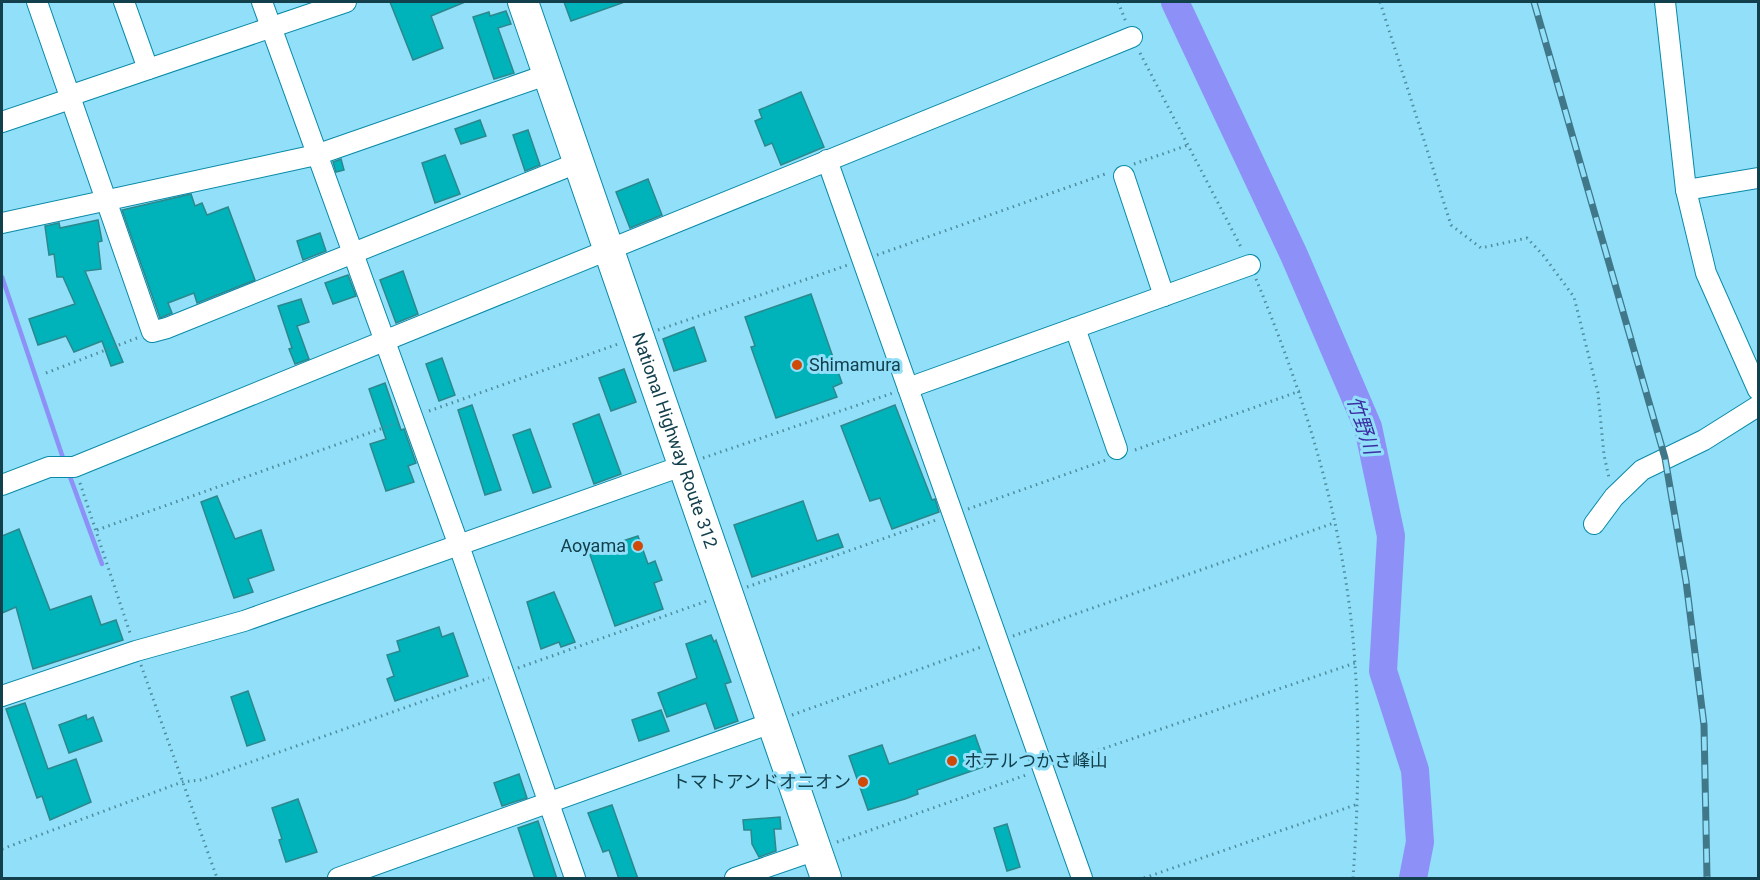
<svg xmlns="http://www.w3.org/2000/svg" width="1760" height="880" font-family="Roboto,'Noto Sans JP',sans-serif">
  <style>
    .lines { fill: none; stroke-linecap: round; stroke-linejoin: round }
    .stream { stroke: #8d91f7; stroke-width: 4.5 }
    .river { stroke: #8d91f7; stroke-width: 28 }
    .building { fill: #00b3ba; stroke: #2c888d; stroke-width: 1.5 }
    .minor-casing { stroke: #088aa7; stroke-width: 22 }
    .highway-casing { stroke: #088aa7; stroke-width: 32 }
    .path { stroke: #508d9f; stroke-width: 3; stroke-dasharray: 1.5 4.5; stroke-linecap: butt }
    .minor { stroke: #fff; stroke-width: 20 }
    .highway { stroke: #fff; stroke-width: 30 }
    .rail-casing { stroke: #40788a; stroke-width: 7 }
    .rail { stroke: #91dff8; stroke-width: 4.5; stroke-dasharray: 14; stroke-linecap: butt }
    .poi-dot { fill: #cf4908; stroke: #91dff8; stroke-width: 2 }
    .labels { text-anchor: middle; stroke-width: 6; stroke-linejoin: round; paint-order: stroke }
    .poi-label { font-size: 18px; fill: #13404d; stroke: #91dff8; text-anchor: start }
    .street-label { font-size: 18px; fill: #13404d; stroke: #91dff8 }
    .water-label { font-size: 20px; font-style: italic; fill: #3c2fa3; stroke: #91dff8 }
  </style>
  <rect width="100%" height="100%" fill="#91dff8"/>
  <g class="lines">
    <g class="stream">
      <path d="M 2,277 L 64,461"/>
      <path d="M 69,474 L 102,564"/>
    </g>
    <path class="river" d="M 1175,2 L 1294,255 L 1368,427 L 1391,536 L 1383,671 L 1415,770 L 1420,842 L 1413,878"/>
  </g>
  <g class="building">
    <path d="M 390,2 L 465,2 L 431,16 L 443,48 L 413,60 Z"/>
    <path d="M 564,2 L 621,2 L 622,3 L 571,21 Z"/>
    <path d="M 506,11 L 511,24 L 498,28 L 514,73 L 494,79 L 473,17 L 489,12 L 490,16 Z"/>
    <path d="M 801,92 L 824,147 L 781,165 L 772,143 L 765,146 L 755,121 L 762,118 L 759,110 Z"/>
    <path d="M 480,120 L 486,136 L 461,144 L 455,129 Z"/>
    <path d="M 528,130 L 540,165 L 525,171 L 513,135 Z"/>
    <path d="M 445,155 L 460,194 L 435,203 L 422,163 Z"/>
    <path d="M 341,159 L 344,170 L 336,172 L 333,162 Z"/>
    <path d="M 648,179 L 662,215 L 630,228 L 616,192 Z"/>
    <path d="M 191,194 L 195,206 L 202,203 L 207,215 L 228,207 L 255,280 L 197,303 L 194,293 L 168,303 L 172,313 L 160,318 L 122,210 Z"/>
    <path d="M 98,220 L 102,241 L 98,242 L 101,269 L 85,271 L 123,362 L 111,366 L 102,341 L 74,352 L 66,336 L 38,345 L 29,319 L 75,304 L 63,277 L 57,277 L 54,254 L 49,255 L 45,226 L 59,223 L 60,228 Z"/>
    <path d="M 320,233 L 326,251 L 303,260 L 297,241 Z"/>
    <path d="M 403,271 L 418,314 L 396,323 L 380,280 Z"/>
    <path d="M 348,275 L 356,296 L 333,304 L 325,283 Z"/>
    <path d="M 811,294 L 842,383 L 833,387 L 837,397 L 776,418 L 751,347 L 755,346 L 745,317 Z"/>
    <path d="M 301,299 L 309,322 L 297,326 L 309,359 L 295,364 L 289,349 L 292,348 L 278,306 Z"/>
    <path d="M 694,327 L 706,361 L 674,371 L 663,339 Z"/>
    <path d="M 442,358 L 455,395 L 439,401 L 426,364 Z"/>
    <path d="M 624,369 L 636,402 L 611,411 L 599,378 Z"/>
    <path d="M 385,383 L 401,430 L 404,429 L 416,463 L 408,466 L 414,482 L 386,491 L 370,444 L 386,439 L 369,389 Z"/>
    <path d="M 472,405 L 501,490 L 485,495 L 458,410 Z"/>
    <path d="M 895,405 L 932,500 L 935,499 L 939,512 L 892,529 L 880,498 L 870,501 L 841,426 Z"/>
    <path d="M 599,414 L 621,474 L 594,484 L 573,424 Z"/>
    <path d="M 530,429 L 551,487 L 533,493 L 513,435 Z"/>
    <path d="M 217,496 L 235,539 L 261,530 L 274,570 L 248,579 L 253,592 L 234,598 L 201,502 Z"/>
    <path d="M 803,501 L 817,541 L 838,534 L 843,547 L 752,577 L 734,525 Z"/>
    <path d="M 19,529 L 50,610 L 91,596 L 101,625 L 116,620 L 123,640 L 33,669 L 16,607 L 2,613 L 2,536 Z"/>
    <path d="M 638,536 L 648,564 L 655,561 L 662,580 L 654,583 L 663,609 L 615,626 L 589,552 Z"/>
    <path d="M 554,592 L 575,642 L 561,647 L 559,642 L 541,649 L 527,602 Z"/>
    <path d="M 439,627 L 442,637 L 453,633 L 468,676 L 395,701 L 387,679 L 394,676 L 387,655 L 400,651 L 397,641 Z"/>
    <path d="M 711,635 L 714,642 L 716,640 L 731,682 L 725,684 L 738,721 L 715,729 L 706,703 L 667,717 L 658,693 L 697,678 L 686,644 Z"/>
    <path d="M 248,691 L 265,740 L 247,746 L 231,697 Z"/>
    <path d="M 25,703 L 48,769 L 76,759 L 91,802 L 50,820 L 42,796 L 37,798 L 6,709 Z"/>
    <path d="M 661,710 L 669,731 L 639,741 L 632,720 Z"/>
    <path d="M 86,715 L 87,720 L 93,717 L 102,741 L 69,753 L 59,725 Z"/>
    <path d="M 975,735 L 986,766 L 917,790 L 918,794 L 905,799 L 868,810 L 849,756 L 882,745 L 889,764 Z"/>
    <path d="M 519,774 L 527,798 L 502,806 L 494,783 Z"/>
    <path d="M 298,799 L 317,852 L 286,862 L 279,840 L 282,839 L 272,808 Z"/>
    <path d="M 612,805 L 638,879 L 619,879 L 609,850 L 603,852 L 588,813 Z"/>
    <path d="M 780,817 L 781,829 L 774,829 L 776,851 L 759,857 L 752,844 L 751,830 L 744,830 L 743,820 Z"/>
    <path d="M 538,821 L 557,879 L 535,879 L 518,828 Z"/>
    <path d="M 1007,824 L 1020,867 L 1007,871 L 994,828 Z"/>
  </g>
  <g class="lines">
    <g class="minor-casing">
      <g id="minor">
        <path d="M 37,2 L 152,332 L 167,328 L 577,163"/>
        <path d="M 124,2 L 148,69"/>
        <path d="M 262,2 L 458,543 L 575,878"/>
        <path d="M 1665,2 L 1686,190 L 1706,273 L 1758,390"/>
        <path d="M 69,96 L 346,2"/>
        <path d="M 2,122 L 70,99"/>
        <path d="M 827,160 L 1082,878"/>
        <path d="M 1124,176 L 1164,296"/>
        <path d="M 1686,190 L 1758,178"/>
        <path d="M 2,223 L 316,155 L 546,75"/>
        <path d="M 1075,328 L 1117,449"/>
        <path d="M 908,388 L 1250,265"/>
        <path d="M 2,485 L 49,467 L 74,467 L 1132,37"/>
        <path d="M 1594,524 L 1614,497 L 1642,470 L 1704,440 L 1758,406"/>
        <path d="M 2,696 L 136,651 L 244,621 L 682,466"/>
        <path d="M 338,878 L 771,723"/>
        <path d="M 735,878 L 816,850"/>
      </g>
    </g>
    <g class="highway-casing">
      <g id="highway">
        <path id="s1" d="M 523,2 L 826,878"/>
      </g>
    </g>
    <g class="path">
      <path d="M 1118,2 L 1126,22"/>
      <path d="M 1380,2 L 1451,225 L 1481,248 L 1527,238 L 1543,255 L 1574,297 L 1598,393 L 1604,455 L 1609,478"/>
      <path d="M 1140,53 L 1242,249"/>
      <path d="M 1134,164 L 1188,145"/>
      <path d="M 877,255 L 1108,173"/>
      <path d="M 1256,279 C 1307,402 1347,532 1355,665 C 1360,736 1358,807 1353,878"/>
      <path d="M 658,330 L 848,265"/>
      <path d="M 46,373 L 137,338"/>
      <path d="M 429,411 L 618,344"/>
      <path d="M 1135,450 L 1300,391"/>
      <path d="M 703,458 L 893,393"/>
      <path d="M 80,483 L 131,636"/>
      <path d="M 968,509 L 1106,460"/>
      <path d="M 97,530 L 397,423"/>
      <path d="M 747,587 L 936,520"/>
      <path d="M 1013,636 L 1334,523"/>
      <path d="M 141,665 L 217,878"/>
      <path d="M 518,668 L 707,601"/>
      <path d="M 792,715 L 984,646"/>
      <path d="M 1058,764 L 1355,663"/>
      <path d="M 837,842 L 1029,774"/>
      <path d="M 2,849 L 182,782 L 200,780 L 489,678"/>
      <path d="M 1144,878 L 1358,804"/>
    </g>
    <use href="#minor" class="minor"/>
    <use href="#highway" class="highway"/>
    <g class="rail-casing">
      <path id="rail" d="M 1534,2 L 1665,458 L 1686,581 L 1704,725 L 1707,878"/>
    </g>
    <use href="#rail" class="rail"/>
  </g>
  <g class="poi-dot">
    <circle cx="797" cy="365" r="6"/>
    <circle cx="638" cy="546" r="6"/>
    <circle cx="952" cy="761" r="6"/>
    <circle cx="863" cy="782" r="6"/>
  </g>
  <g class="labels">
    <g class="poi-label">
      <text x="809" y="371">Shimamura</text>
      <text x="626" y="552" text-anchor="end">Aoyama</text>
      <text x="964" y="767">ホテルつかさ峰山</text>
      <text x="851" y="788" text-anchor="end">トマトアンドオニオン</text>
    </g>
    <g class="street-label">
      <text dy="6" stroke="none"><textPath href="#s1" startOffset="464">National Highway Route 312</textPath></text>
    </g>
    <g class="water-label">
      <text transform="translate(1363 425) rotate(72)" y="7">竹野川</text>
    </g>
  </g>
  <rect width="1760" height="880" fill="none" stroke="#13404d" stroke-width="6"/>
</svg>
